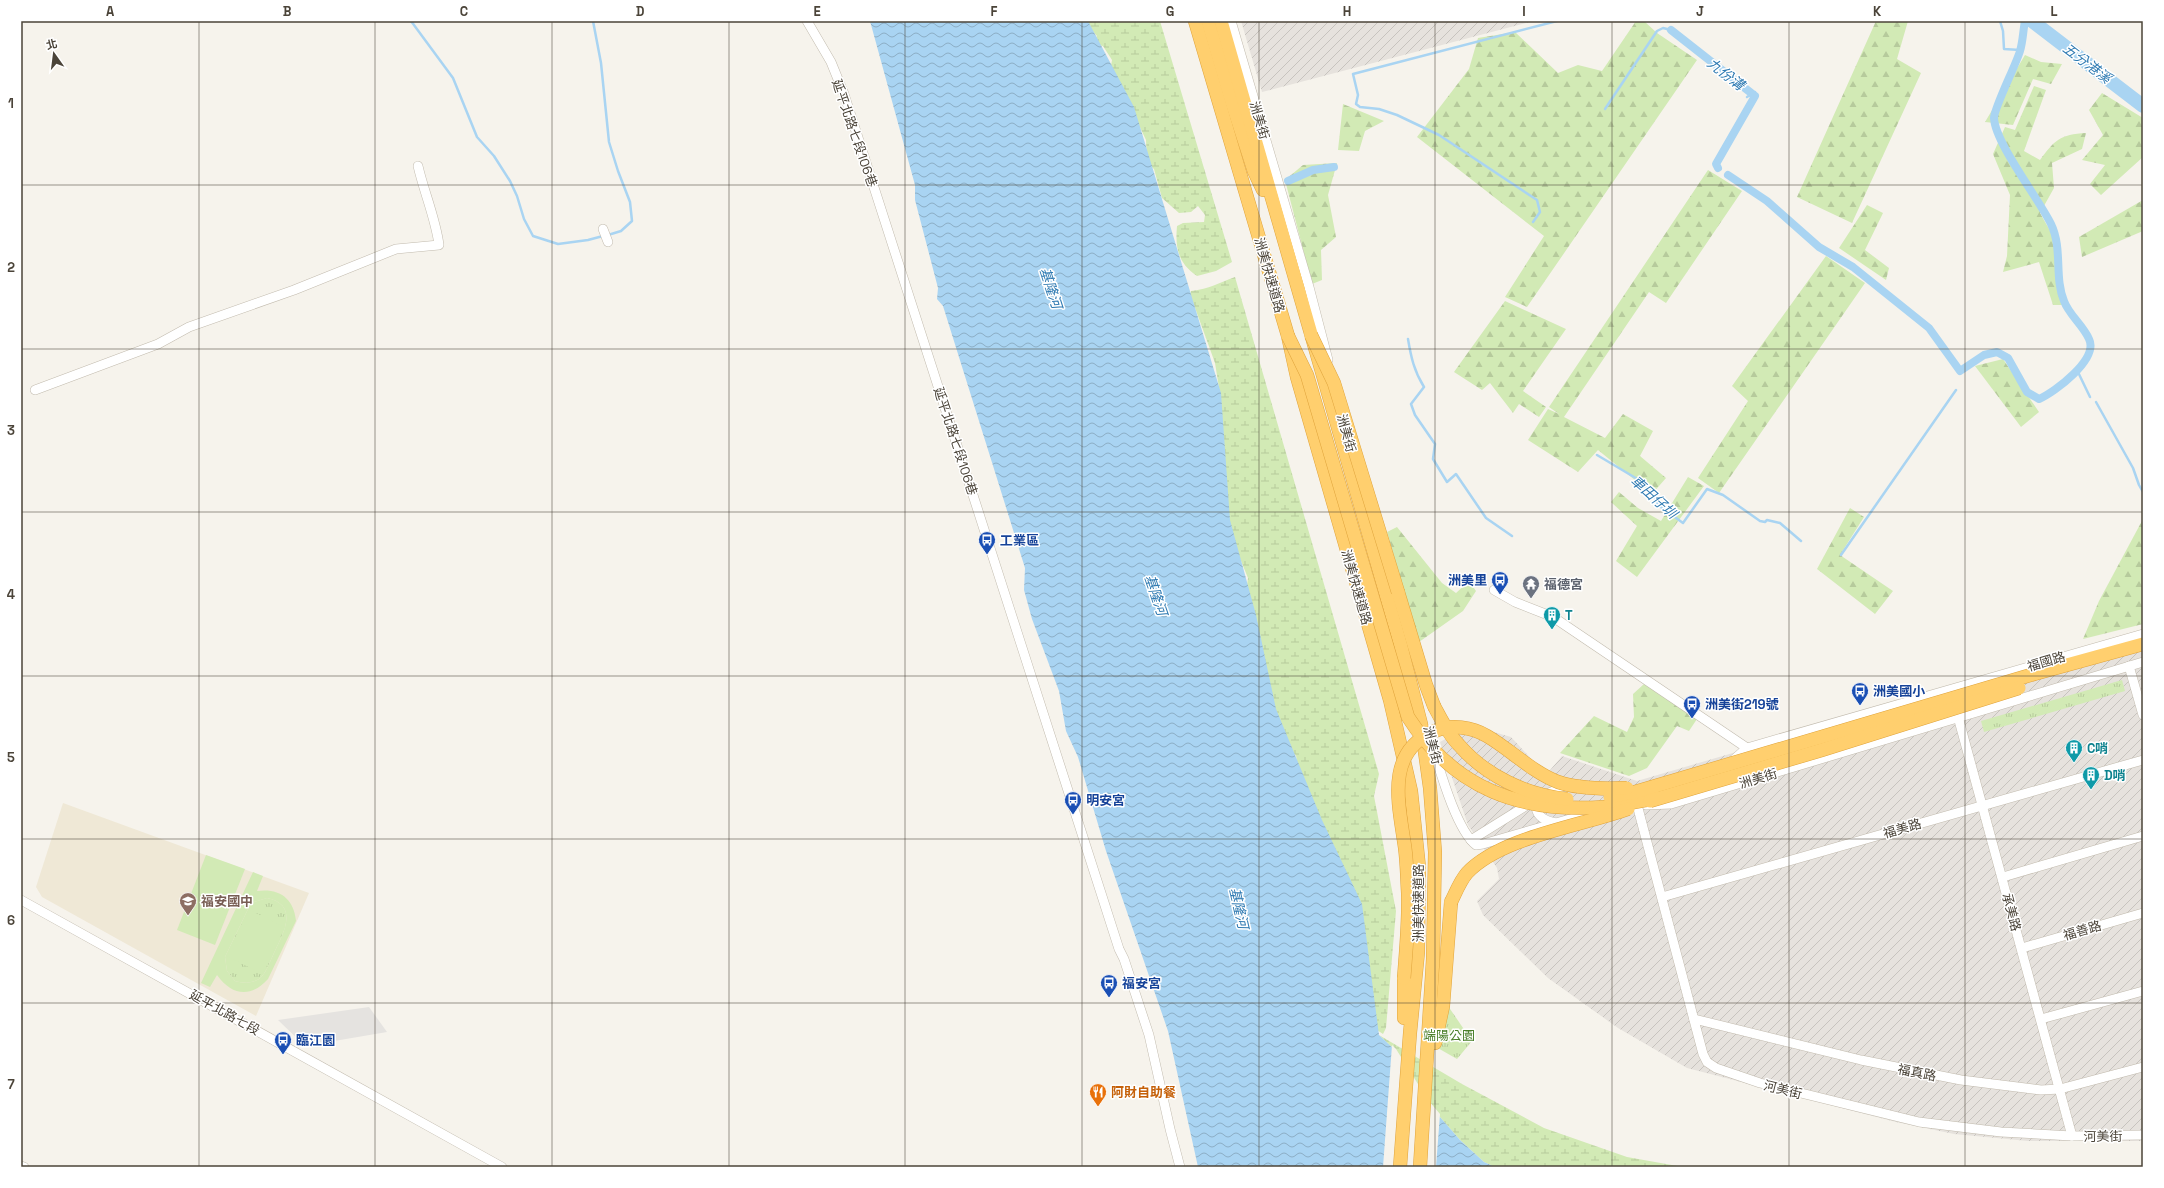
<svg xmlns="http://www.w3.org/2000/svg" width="2164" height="1188" font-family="'Space Grotesk','Noto Sans TC',sans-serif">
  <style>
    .industrial { fill: url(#industrial-furrows) }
    .education { fill: #efe8d6 }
    .grass { fill: url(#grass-tufts) }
    .forest { fill: url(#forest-firs) }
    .wetland { fill: url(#wetland-marsh) }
    .pitch { fill: #d2eab5; fill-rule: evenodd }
    .parking { fill: #e5e3e0 }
    .water { fill: url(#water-waves) }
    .pier { fill: #f6f3ec }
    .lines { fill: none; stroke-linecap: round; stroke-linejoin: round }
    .stream { stroke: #a9d4f2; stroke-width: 2.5 }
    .canal { stroke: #a9d4f2; stroke-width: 8 }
    .river { stroke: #a9d4f2; stroke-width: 14 }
    .minor-casing { stroke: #c2bbae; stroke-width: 10 }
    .highway-casing { stroke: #e0a43c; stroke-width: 14 }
    .minor { stroke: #fff; stroke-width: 9 }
    .highway { stroke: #ffcf6e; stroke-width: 13 }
    .highway-bridge-casing { stroke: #e0a43c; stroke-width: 14; stroke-linecap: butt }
    .highway-bridge { stroke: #ffcf6e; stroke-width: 13 }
    .grid { fill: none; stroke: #4b4439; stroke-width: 1; stroke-opacity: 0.55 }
    .labels { text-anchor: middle; stroke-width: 3; stroke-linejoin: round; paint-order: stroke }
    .street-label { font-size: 13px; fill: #4b4439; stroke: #fff }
    .transit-label { font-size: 13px; font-weight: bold; fill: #164399; stroke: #fff; text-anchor: start }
    .worship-label { font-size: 13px; font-weight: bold; fill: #5b616d; stroke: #fff; text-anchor: start }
    .culture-label { font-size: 13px; font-weight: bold; fill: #0d838f; stroke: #fff; text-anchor: start }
    .education-label { font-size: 13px; font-weight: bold; fill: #785e54; stroke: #fff; text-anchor: start }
    .park-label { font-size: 13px; fill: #4a7f2a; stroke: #fff }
    .food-label { font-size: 13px; font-weight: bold; fill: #c56008; stroke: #fff; text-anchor: start }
    .water-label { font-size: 14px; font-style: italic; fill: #2e7ab2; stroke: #fff }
    .neatline { fill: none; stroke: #4b4439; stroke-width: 1.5 }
    .grid-label { font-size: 13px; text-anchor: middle; font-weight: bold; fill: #4b4439 }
  </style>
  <defs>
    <pattern id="industrial-furrows" width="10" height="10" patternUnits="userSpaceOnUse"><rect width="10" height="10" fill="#e6e2dd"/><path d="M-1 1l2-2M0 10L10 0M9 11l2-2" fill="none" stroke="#c7c3be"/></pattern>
    <pattern id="grass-tufts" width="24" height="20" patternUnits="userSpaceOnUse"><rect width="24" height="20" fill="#d2eab5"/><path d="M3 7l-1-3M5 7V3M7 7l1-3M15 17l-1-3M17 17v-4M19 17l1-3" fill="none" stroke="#b6ca9c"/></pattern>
    <pattern id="forest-firs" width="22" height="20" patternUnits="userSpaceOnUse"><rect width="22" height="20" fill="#d2eab5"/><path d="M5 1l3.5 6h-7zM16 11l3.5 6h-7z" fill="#b6ca9c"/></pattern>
    <pattern id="wetland-marsh" width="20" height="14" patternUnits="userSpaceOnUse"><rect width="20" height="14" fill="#d2eab5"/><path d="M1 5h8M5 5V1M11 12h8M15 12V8" fill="none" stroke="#b6ca9c"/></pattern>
    <pattern id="water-waves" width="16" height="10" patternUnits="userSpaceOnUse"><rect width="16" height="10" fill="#a9d4f2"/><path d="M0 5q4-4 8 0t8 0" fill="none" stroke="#8caec5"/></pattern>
  </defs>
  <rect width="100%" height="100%" fill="#f6f3ec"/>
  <g class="industrial">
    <path d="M 1241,21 L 1534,21 L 1262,92 Z"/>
    <path d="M 2143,636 L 2143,1141 L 2028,1141 L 1954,1134 L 1896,1122 L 1687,1068 L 1618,1028 L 1548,978 L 1483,915 L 1477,901 L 1499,879 L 1497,868 L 1468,825 L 1440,742 L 1470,725 L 1511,737 L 1546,775 L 1562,756 L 1637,781 L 1938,693 Z"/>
  </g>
  <path class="education" d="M 63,803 L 309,893 L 256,1016 L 42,897 L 36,887 Z"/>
  <g class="grass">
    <path d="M 2122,680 L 2125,691 L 1984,732 L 1981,721 Z"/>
    <path d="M 267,898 C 300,905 283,934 274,953 C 270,961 266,974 259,979 C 251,984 243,983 235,981 L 227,971 L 225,957 L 249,907 L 254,902 Z"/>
    <path d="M 1448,1006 L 1472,1041 L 1457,1059 L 1436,1047 Z"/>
  </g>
  <g class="forest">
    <path d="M 1636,21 L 1644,21 L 1657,33 L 1697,60 L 1527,307 L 1505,297 L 1544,236 L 1417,137 L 1469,69 L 1478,38 L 1515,32 L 1558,73 L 1578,65 L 1602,71 Z"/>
    <path d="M 1876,21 L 1908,21 L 1897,59 L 1921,73 L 1852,223 L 1797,197 Z"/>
    <path d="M 2025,55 L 2041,62 L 2062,64 L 2051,84 L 2033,79 L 2013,125 L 1985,122 Z"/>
    <path d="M 2034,86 L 2046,90 L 2024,151 L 2040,160 C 2054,141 2060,134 2086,133 L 2082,149 L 2052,163 L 2054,188 L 2040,213 L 2053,236 L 2062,305 L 2053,305 L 2039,262 L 2003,272 L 2007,256 L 2010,195 L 1993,154 L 2005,127 L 2015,130 Z"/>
    <path d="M 2102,93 L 2143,118 L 2143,157 L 2101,195 L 2090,184 L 2105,165 L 2082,160 L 2103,135 L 2089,110 Z"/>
    <path d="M 1343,104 L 1384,121 L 1365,131 L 1359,151 L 1338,150 Z"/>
    <path d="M 1337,163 L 1328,195 L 1336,237 L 1321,250 L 1322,280 L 1312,284 L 1285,180 L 1303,165 Z"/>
    <path d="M 1708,170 L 1742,191 L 1666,303 L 1649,292 L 1564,417 L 1605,438 L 1623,414 L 1653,431 L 1640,456 L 1666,478 L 1652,494 L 1598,450 L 1578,472 L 1528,440 L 1548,409 L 1559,414 L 1549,407 Z"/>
    <path d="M 2143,200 L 2143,231 L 2082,257 L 2079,237 Z"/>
    <path d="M 1867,205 L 1883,213 L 1865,250 L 1889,268 L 1886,280 L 1839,248 Z"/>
    <path d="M 1826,256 L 1865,283 L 1719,493 L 1698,478 L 1748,401 L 1732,386 Z"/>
    <path d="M 1505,301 L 1566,329 L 1523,391 L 1546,407 L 1539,417 L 1519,404 L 1513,413 L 1490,383 L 1482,390 L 1454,372 Z"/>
    <path d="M 2003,359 L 2039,412 L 2021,427 L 1975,366 Z"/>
    <path d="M 1688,477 L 1704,486 L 1637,577 L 1616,561 L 1637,526 L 1611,502 L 1619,492 L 1638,508 L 1661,521 Z"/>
    <path d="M 1850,508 L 1864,517 L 1840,555 L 1893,591 L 1875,614 L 1817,569 Z"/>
    <path d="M 2143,519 L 2143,624 L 2083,639 L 2099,601 Z"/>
    <path d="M 1397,527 L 1442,583 L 1456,593 L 1469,581 L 1476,591 L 1463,611 L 1419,642 L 1387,532 Z"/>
    <path d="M 1644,684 L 1697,719 L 1689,731 L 1677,726 L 1647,768 L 1629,776 L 1560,753 L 1594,716 L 1627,732 L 1634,717 L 1633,694 Z"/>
  </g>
  <g class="wetland">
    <path d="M 1084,21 L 1160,21 L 1232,262 L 1216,271 L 1197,276 C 1178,263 1175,248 1177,226 L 1183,223 L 1204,222 L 1205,215 L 1198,206 L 1191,212 L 1179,213 L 1162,198 L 1154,169 L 1147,163 L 1146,140 L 1111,66 L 1112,60 L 1103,46 L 1096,45 L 1094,41 L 1097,36 Z"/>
    <path d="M 1235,277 L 1379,774 L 1374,796 L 1396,911 L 1386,1028 L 1383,1034 L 1374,1028 L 1311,794 L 1299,778 L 1296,755 L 1286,752 L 1246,592 L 1248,578 L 1230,534 L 1220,394 L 1215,363 L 1190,294 L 1191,291 C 1210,289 1218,283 1235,277 Z"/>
    <path d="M 1379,1035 L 1462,1084 L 1544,1128 L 1627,1157 L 1683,1167 L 1495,1167 L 1484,1162 L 1460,1140 L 1426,1101 L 1395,1050 Z"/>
  </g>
  <g class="pitch">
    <path d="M 206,855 L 245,869 L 215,945 L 177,930 Z"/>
    <path d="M 253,872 L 263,876 L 257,891 C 279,888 294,898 296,921 L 268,979 C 251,998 232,996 217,975 L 210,987 L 201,983 ZM 267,898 C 300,905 283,934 274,953 C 270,961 266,974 259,979 C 251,984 243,983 235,981 L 227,971 L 225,957 L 249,907 L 254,902 Z"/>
    <path d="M 249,910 L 285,927 L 263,974 L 226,956 Z"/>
  </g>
  <path class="parking" d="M 369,1007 L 387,1032 L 305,1046 L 278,1020 Z"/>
  <path class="water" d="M 870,21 L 1088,21 L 1134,107 L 1221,393 L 1230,520 L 1256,615 L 1276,709 L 1322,820 L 1362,904 L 1379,1035 L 1395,1050 L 1426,1101 L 1460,1140 L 1484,1162 L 1495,1167 L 1198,1167 L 1168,1031 L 1106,851 L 1078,757 L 1066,731 L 1059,691 L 1032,619 L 1024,590 L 1025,568 L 943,306 L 937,299 L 938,288 L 915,200 L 915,185 Z"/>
  <path class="pier" d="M 1392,1045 L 1396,1049 L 1428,1100 L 1440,1114 L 1436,1167 L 1383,1167 Z"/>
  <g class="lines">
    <g class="stream">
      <path d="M 411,21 L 453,78 L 477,137 L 494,156 L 510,181 L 517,196 L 524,219 L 533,236 L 558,244 L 588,240 L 603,236"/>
      <path d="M 593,21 L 601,63 L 609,142 L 618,171 L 630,202 L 632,221 L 621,231 L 608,235"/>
      <path d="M 2000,21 L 2003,31 L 2004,49 L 2020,50"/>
      <path d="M 1747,97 L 1755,92"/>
      <path d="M 1605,109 L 1657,31 L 1663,28 L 1671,30"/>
      <path d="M 1533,222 L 1540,212 L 1537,200 L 1439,135 L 1397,115 L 1379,109 L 1360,107 L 1356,104 L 1358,95 L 1353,74 L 1557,21"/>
      <path d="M 1408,339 C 1411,357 1414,371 1424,387 L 1411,404 L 1415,415 L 1435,444 L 1433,459 L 1447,482 L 1456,474 L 1486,518 L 1512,536"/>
      <path d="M 2077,370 L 2090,397"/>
      <path d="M 2096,402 L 2133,468 L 2139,485 L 2143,492"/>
      <path d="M 1597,455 L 1639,480 L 1651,490 L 1658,505 L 1683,523 L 1707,489 L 1723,495 L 1760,521 L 1765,522 L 1767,520 L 1780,523 L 1801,541"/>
      <path d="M 1841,555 L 1956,390"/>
    </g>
    <g class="canal">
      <path d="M 1671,30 L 1755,96 L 1716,164 L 1718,168"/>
      <path d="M 1728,175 L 1767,201 L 1819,247 L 1853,267 L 1929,328 L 1960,371 L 1984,355 L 1997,352 L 2008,358 L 2027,392 L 2039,399 C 2055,392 2099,359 2089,339 C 2083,325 2069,315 2064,301 C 2054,277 2063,249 2051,224 C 2039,199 1995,143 1994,118 C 1994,108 2016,65 2020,51 C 2023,41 2023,31 2025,21"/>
      <path d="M 1288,181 L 1313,170 L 1334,167"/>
    </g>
    <path class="river" d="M 2032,21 L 2143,106"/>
    <g class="minor-casing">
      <g id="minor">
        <path d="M 807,21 L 831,62 L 844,94 L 1119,949 L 1124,959 L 1149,1035 L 1170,1129 L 1180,1167"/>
        <path d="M 1231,21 L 1309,287 L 1328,360"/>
        <path d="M 603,229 L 608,242"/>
        <path d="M 35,390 L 158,344 L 189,327 L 294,290 L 396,249 L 439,245 C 436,220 424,192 418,166"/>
        <path d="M 1494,590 L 1515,602 L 1553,617 L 1747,748"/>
        <path d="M 2129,666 L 2143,715"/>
        <path d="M 1957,713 L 2072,1136"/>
        <path d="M 1434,751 C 1441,774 1457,830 1476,845 L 1483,844 L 1598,811"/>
        <path d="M 1731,762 L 1747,748 L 2143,634"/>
        <path d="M 1635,797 L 1703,1054 L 1707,1062 L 1716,1068 L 1760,1083 L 1919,1122 L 2001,1132 L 2072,1136 L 2143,1135"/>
        <path d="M 1538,800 C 1532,814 1544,821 1556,823"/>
        <path d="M 1646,805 L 1671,804 L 2143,662"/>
        <path d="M 1471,840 L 1540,797 L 1569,784"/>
        <path d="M 2003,877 L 2143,836"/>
        <path d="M 1662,897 L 2143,760"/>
        <path d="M 21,900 L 502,1167"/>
        <path d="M 2022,948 L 2143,913"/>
        <path d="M 1694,1019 L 1861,1060 L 1961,1080 L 2041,1090 L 2060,1089 L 2143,1067"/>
        <path d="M 2041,1019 L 2143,991"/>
        <path d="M 21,1166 L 24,1167"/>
      </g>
    </g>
    <g class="highway-casing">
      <g id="highway">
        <path d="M 1195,21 L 1288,336 L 1297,377 L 1390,700 L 1411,791 L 1419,867 L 1418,952 L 1410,1033 L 1400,1167"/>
        <path d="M 1208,21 L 1230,96 L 1254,171 L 1263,190"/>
        <path d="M 1221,21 L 1400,643 L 1421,724 L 1430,788 L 1435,852 L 1433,959 L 1420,1167"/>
        <path d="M 1398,592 L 1426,685 L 1434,706"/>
        <path d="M 2034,674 L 2143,644"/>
        <path d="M 1404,1018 L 1404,978"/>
        <path d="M 1435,1043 L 1443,1006 L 1451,902"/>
      </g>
    </g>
    <use href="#minor" class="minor"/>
    <use href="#highway" class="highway"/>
    <g class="highway-bridge-casing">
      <g id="highway-bridge">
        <path d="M 1311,335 L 1334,383 L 1398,592"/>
        <path d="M 1288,336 L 1307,375 L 1408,717 C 1454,789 1521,813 1604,807 C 1622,805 1641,801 1658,798"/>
        <path d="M 1434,706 C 1441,719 1448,734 1459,745 C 1486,776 1526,795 1567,799"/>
        <path d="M 1610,797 L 1635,792 L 2034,674"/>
        <path d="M 1650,801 L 1822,750 L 2019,688"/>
        <path d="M 1451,902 C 1456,892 1460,881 1467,873 C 1501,837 1581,826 1628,809"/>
        <path d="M 1404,978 C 1406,950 1409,921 1408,893 C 1407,878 1407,863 1405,848 C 1399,805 1384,752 1435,731 C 1451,724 1472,727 1487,736 C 1511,750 1532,772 1558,782 C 1579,789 1605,789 1627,788"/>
      </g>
    </g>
    <use href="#highway-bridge" class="highway-bridge"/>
  </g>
  <path class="grid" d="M 199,21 L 199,1167M 375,21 L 375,1167M 552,21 L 552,1167M 729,21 L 729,1167M 905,21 L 905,1167M 1082,21 L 1082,1167M 1259,21 L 1259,1167M 1435,21 L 1435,1167M 1612,21 L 1612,1167M 1789,21 L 1789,1167M 1965,21 L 1965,1167M 21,185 L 2143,185M 21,349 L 2143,349M 21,512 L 2143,512M 21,676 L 2143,676M 21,839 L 2143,839M 21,1003 L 2143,1003"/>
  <defs>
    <g id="bus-pin" transform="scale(0.9)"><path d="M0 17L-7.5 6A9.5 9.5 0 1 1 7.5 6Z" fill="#1a4fb4" stroke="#fff"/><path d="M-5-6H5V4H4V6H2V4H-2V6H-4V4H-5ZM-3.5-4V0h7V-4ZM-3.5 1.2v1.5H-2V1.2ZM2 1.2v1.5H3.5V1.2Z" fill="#fff"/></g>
    <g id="temple-pin" transform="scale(0.9)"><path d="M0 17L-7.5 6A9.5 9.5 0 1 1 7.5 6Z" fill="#6b7280" stroke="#fff"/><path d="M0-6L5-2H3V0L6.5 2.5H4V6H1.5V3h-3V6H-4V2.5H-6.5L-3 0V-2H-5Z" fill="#fff"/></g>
    <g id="building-pin" transform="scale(0.9)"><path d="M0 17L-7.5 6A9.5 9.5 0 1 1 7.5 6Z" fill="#0f9aa8" stroke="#fff"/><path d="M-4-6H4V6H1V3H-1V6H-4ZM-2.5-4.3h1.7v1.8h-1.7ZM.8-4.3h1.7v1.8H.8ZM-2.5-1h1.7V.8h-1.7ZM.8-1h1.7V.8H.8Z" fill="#fff"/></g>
    <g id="school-pin" transform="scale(0.9)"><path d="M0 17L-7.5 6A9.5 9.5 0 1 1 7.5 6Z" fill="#8d6e63" stroke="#fff"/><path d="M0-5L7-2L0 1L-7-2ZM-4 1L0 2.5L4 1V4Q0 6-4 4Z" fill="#fff"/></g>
    <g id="restaurant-pin" transform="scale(0.9)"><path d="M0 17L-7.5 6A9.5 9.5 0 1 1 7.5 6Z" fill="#e8710a" stroke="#fff"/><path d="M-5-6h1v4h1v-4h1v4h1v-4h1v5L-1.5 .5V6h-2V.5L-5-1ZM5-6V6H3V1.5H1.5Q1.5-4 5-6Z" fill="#fff"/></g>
  </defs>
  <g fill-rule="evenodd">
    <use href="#bus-pin" x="987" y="540"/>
    <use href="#bus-pin" x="1500" y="580"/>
    <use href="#temple-pin" x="1531" y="584"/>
    <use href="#building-pin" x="1552" y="615"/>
    <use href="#bus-pin" x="1860" y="691"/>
    <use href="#bus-pin" x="1692" y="704"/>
    <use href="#building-pin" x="2074" y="748"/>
    <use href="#building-pin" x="2091" y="775"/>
    <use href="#bus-pin" x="1073" y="800"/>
    <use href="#school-pin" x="188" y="901"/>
    <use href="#bus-pin" x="1109" y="983"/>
    <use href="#bus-pin" x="283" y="1040"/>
    <use href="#restaurant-pin" x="1098" y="1092"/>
  </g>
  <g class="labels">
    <g class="street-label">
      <text transform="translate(1260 120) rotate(74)" y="5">洲美街</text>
      <text transform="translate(855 133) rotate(71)" y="5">延平北路七段106巷</text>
      <text transform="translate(1270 275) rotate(74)" y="5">洲美快速道路</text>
      <text transform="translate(1347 433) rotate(75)" y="5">洲美街</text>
      <text transform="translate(956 441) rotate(72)" y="5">延平北路七段106巷</text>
      <text transform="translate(1357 587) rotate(74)" y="5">洲美快速道路</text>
      <text transform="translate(2046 661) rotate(-16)" y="5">福國路</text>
      <text transform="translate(1433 745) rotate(76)" y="5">洲美街</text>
      <text transform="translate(1758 778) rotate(-17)" y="5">洲美街</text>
      <text transform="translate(1902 828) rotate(-16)" y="5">福美路</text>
      <text transform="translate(1418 903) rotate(-90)" y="5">洲美快速道路</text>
      <text transform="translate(2012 912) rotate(75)" y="5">承美路</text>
      <text transform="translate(2082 930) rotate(-16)" y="5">福善路</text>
      <text transform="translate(225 1012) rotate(29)" y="5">延平北路七段</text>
      <text transform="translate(1917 1072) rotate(11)" y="5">福真路</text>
      <text transform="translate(1783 1089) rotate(14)" y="5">河美街</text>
      <text transform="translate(2103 1136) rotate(-1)" y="5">河美街</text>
    </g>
    <g class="transit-label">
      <text x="1000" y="545">工業區</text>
      <text x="1487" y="585" text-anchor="end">洲美里</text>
      <text x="1873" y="696">洲美國小</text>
      <text x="1705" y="709">洲美街219號</text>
      <text x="1086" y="805">明安宮</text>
      <text x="1122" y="988">福安宮</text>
      <text x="296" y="1045">臨江園</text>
    </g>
    <g class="worship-label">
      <text x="1544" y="589">福德宮</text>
    </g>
    <g class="culture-label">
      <text x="1565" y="620">T</text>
      <text x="2087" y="753">C哨</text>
      <text x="2104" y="780">D哨</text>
    </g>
    <g class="education-label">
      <text x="201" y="906">福安國中</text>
    </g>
    <g class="park-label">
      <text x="1449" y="1040">端陽公園</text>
    </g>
    <g class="food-label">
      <text x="1111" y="1097">阿財自助餐</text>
    </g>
    <g class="water-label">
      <text transform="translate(2087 63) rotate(37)" y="5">五分港溪</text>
      <text transform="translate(1726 74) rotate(38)" y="5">九份溝</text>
      <text transform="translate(1051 288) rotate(72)" y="5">基隆河</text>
      <text transform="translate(1654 497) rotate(42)" y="5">車田仔圳</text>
      <text transform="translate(1156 595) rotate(71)" y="5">基隆河</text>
      <text transform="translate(1239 908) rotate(77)" y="5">基隆河</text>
    </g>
  </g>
  <rect width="2164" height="1188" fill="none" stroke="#ffffff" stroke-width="44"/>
  <g transform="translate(54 54) rotate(346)" stroke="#ffffff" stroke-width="3" paint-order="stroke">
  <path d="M0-3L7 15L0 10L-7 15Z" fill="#4b4439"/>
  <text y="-6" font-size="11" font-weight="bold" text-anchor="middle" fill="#4b4439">北</text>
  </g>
  <rect x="22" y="22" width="2120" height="1144" class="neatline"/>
  <g class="grid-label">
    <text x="110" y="16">A</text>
    <text x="287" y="16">B</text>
    <text x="464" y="16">C</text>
    <text x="640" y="16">D</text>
    <text x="817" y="16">E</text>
    <text x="994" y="16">F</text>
    <text x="1170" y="16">G</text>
    <text x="1347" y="16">H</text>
    <text x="1524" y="16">I</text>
    <text x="1700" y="16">J</text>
    <text x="1877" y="16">K</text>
    <text x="2054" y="16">L</text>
    <text x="11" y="108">1</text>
    <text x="11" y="272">2</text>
    <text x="11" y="435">3</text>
    <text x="11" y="599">4</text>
    <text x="11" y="762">5</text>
    <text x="11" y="925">6</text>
    <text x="11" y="1089">7</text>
  </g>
</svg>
